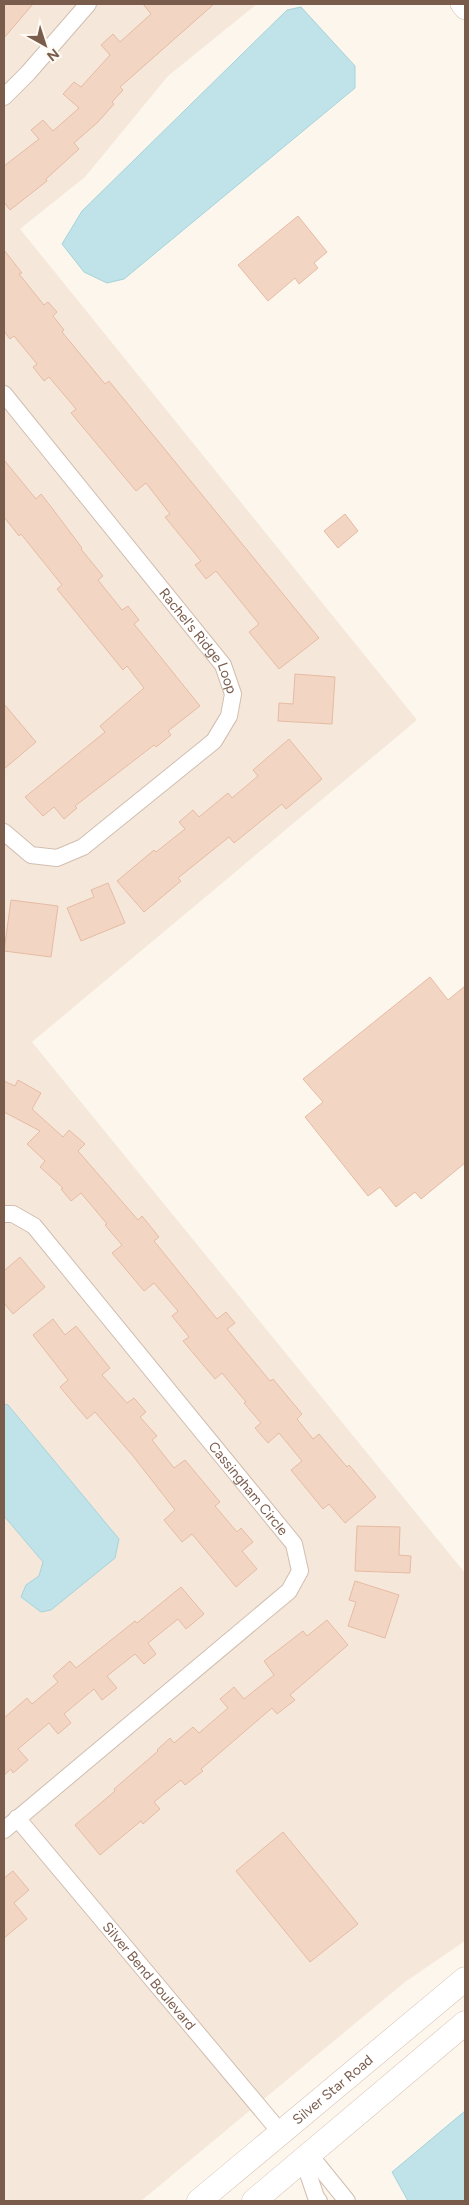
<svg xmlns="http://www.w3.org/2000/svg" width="469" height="2205" font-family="Figtree,sans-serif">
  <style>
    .residential { fill: #f5e8da }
    .water { fill: #bfe3e8; stroke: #a5d3da }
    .building { fill: #f3d5c3; stroke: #e6bba3 }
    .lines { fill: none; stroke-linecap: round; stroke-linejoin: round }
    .minor-casing { stroke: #d1beb0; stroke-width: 18 }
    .tertiary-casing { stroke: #d1beb0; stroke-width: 22 }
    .secondary-casing { stroke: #d6c0b0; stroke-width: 25 }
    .minor { stroke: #fff; stroke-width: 16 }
    .tertiary { stroke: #fff; stroke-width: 21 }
    .secondary { stroke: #fff; stroke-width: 24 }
    .labels { text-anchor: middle; stroke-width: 4; stroke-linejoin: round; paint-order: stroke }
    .street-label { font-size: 14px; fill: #7a5c4d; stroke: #fffaf3 }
  </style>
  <rect width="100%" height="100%" fill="#fdf6ec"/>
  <path class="residential" d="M 4,4 L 257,4 L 168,76 L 85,177 L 20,229 L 417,720 L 32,1042 L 465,1573 L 465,1941 L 405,1982 L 141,2201 L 4,2201 Z"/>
  <g class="water">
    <path d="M 301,7 L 355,66 L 355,88 L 124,279 L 107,283 L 84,272 L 62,244 L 82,211 L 287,10 Z"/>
    <path d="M 4,1404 L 8,1405 L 119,1539 L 115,1558 L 51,1610 L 41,1612 L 21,1597 L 26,1585 L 39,1576 L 43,1562 L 4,1516 Z"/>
    <path d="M 465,2111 L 465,2201 L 408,2201 L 392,2172 Z"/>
  </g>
  <g class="building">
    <path d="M 4,4 L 33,4 L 4,38 Z"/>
    <path d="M 143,4 L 214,4 L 120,87 L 123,90 L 112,102 L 114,104 L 98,122 L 74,143 L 79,149 L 46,179 L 47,181 L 10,210 L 4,202 L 4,166 L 39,139 L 31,130 L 43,120 L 53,131 L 79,108 L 63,94 L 74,82 L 81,87 L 110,55 L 101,45 L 113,34 L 120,42 L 151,14 Z"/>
    <path d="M 298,216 L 327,252 L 314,263 L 318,268 L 299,284 L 295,278 L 268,301 L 238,265 Z"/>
    <path d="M 4,250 L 22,273 L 19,274 L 44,305 L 48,302 L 57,312 L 53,316 L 64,330 L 62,332 L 105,384 L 109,381 L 319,638 L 279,669 L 249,632 L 259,624 L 216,571 L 206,579 L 195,565 L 201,561 L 165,517 L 170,514 L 146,483 L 136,491 L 71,413 L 76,409 L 49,377 L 44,381 L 33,367 L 37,364 L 14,336 L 10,339 L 4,331 Z"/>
    <path d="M 4,460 L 36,499 L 41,494 L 52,508 L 82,548 L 81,549 L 103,576 L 98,580 L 122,610 L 128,606 L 139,620 L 134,624 L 200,706 L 168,731 L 171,735 L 156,747 L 154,745 L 75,806 L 77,808 L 64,819 L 54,807 L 43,816 L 25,797 L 105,732 L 100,726 L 144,688 L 127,666 L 123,670 L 57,589 L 62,585 L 21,534 L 19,536 L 4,517 Z"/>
    <path d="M 345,514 L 358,531 L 338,548 L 324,531 Z"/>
    <path d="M 295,674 L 335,677 L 332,724 L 278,721 L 279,703 L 293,704 Z"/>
    <path d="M 4,704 L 36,742 L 4,769 Z"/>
    <path d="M 289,739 L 322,779 L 286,809 L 282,804 L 234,843 L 229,837 L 178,878 L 181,881 L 144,912 L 117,881 L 154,850 L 156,852 L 185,829 L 179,822 L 193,810 L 199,817 L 228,793 L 232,798 L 258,776 L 253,770 Z"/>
    <path d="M 108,883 L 125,923 L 81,941 L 67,908 L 94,897 L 91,890 Z"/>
    <path d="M 11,900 L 58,906 L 51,957 L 4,951 Z"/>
    <path d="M 430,977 L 448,1000 L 465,986 L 465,1163 L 421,1199 L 415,1192 L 396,1207 L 380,1187 L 368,1196 L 305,1117 L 323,1102 L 303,1079 Z"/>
    <path d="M 18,1080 L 41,1093 L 32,1109 L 63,1137 L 69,1130 L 85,1144 L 78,1151 L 138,1220 L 142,1216 L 159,1237 L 154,1241 L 217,1319 L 226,1312 L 235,1323 L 227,1329 L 270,1381 L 273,1379 L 302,1414 L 297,1419 L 313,1439 L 319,1434 L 347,1467 L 349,1465 L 376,1497 L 345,1523 L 329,1504 L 323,1509 L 291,1470 L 302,1461 L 279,1433 L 268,1443 L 255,1428 L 261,1423 L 244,1403 L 246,1402 L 222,1373 L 215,1379 L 183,1341 L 189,1337 L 172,1316 L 178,1311 L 154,1283 L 144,1291 L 112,1253 L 122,1245 L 105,1225 L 107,1224 L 81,1193 L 71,1201 L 61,1189 L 63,1188 L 40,1167 L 45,1161 L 27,1144 L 40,1131 L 4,1112 L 4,1081 L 15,1086 Z"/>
    <path d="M 20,1257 L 45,1287 L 13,1314 L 4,1303 L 4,1271 Z"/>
    <path d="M 53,1319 L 65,1335 L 76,1326 L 110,1368 L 102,1375 L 127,1403 L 134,1398 L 146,1412 L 140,1417 L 157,1436 L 152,1440 L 174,1468 L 185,1460 L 220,1502 L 215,1506 L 237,1532 L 241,1528 L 253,1542 L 242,1551 L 257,1569 L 236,1587 L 192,1534 L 182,1542 L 164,1520 L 175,1510 L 133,1456 L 95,1412 L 87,1419 L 60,1387 L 68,1380 L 33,1335 Z"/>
    <path d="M 357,1526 L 400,1527 L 399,1555 L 411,1556 L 410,1573 L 355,1571 Z"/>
    <path d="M 355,1581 L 399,1595 L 385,1638 L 348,1626 L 356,1602 L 349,1600 Z"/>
    <path d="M 181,1587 L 204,1614 L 186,1629 L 178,1619 L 148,1643 L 156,1654 L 144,1664 L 135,1654 L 107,1676 L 117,1688 L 102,1700 L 94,1689 L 64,1714 L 71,1723 L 58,1734 L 49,1723 L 18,1749 L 28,1760 L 13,1773 L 11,1769 L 4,1775 L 4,1718 L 27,1698 L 32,1704 L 58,1682 L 53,1676 L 70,1661 L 76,1668 L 135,1621 L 137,1623 Z"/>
    <path d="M 327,1620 L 348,1645 L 290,1695 L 295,1700 L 277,1714 L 272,1708 L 201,1769 L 203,1771 L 185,1785 L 181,1780 L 154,1802 L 160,1809 L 143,1824 L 141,1821 L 100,1855 L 75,1825 L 115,1791 L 114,1789 L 158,1751 L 157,1750 L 170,1738 L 174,1743 L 193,1727 L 199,1733 L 228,1708 L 220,1699 L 234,1687 L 244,1699 L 274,1675 L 264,1661 L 303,1631 L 307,1636 Z"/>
    <path d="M 283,1832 L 358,1924 L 310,1962 L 236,1871 Z"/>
    <path d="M 13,1871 L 29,1890 L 14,1903 L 27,1919 L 4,1938 L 4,1878 Z"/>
  </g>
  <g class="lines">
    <g class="minor-casing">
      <g id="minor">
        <path d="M 4,97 L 28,73 L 88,4"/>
        <path id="s1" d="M 4,394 L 223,665 L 233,694 L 229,716 L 214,741 L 83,847 L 57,858 L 31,855 L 4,832"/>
        <path id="s2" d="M 4,1214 L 13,1214 L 34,1226 L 294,1544 L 300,1571 L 289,1591 L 4,1830"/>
        <path id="s3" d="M 17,1818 L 281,2133"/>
        <path d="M 309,2154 L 347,2201"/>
        <path d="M 303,2159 L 316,2197 L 319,2201"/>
      </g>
    </g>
    <g class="tertiary-casing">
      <path id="tertiary" d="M 461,4 L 465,9"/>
    </g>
    <g class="secondary-casing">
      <g id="secondary">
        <path id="s4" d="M 199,2201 L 465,1979"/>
        <path d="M 254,2201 L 465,2023"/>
      </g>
    </g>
    <use href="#minor" class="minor"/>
    <use href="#tertiary" class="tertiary"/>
    <use href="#secondary" class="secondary"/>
  </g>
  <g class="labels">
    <g class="street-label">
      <text dy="5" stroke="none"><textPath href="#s1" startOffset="315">Rachel's Ridge Loop</textPath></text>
      <text dy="5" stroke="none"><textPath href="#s2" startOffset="372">Cassingham Circle</textPath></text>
      <text dy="5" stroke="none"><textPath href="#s3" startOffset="206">Silver Bend Boulevard</textPath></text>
      <text dy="5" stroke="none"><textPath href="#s4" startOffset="174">Silver Star Road</textPath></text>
    </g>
  </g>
  <rect width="469" height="2205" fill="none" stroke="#7a5c4d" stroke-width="10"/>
  <g transform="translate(45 45) rotate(141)" stroke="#fffaf3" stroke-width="4" paint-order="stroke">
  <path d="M0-4L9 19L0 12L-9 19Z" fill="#7a5c4d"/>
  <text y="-8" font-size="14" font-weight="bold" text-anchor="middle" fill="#7a5c4d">N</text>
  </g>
</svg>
